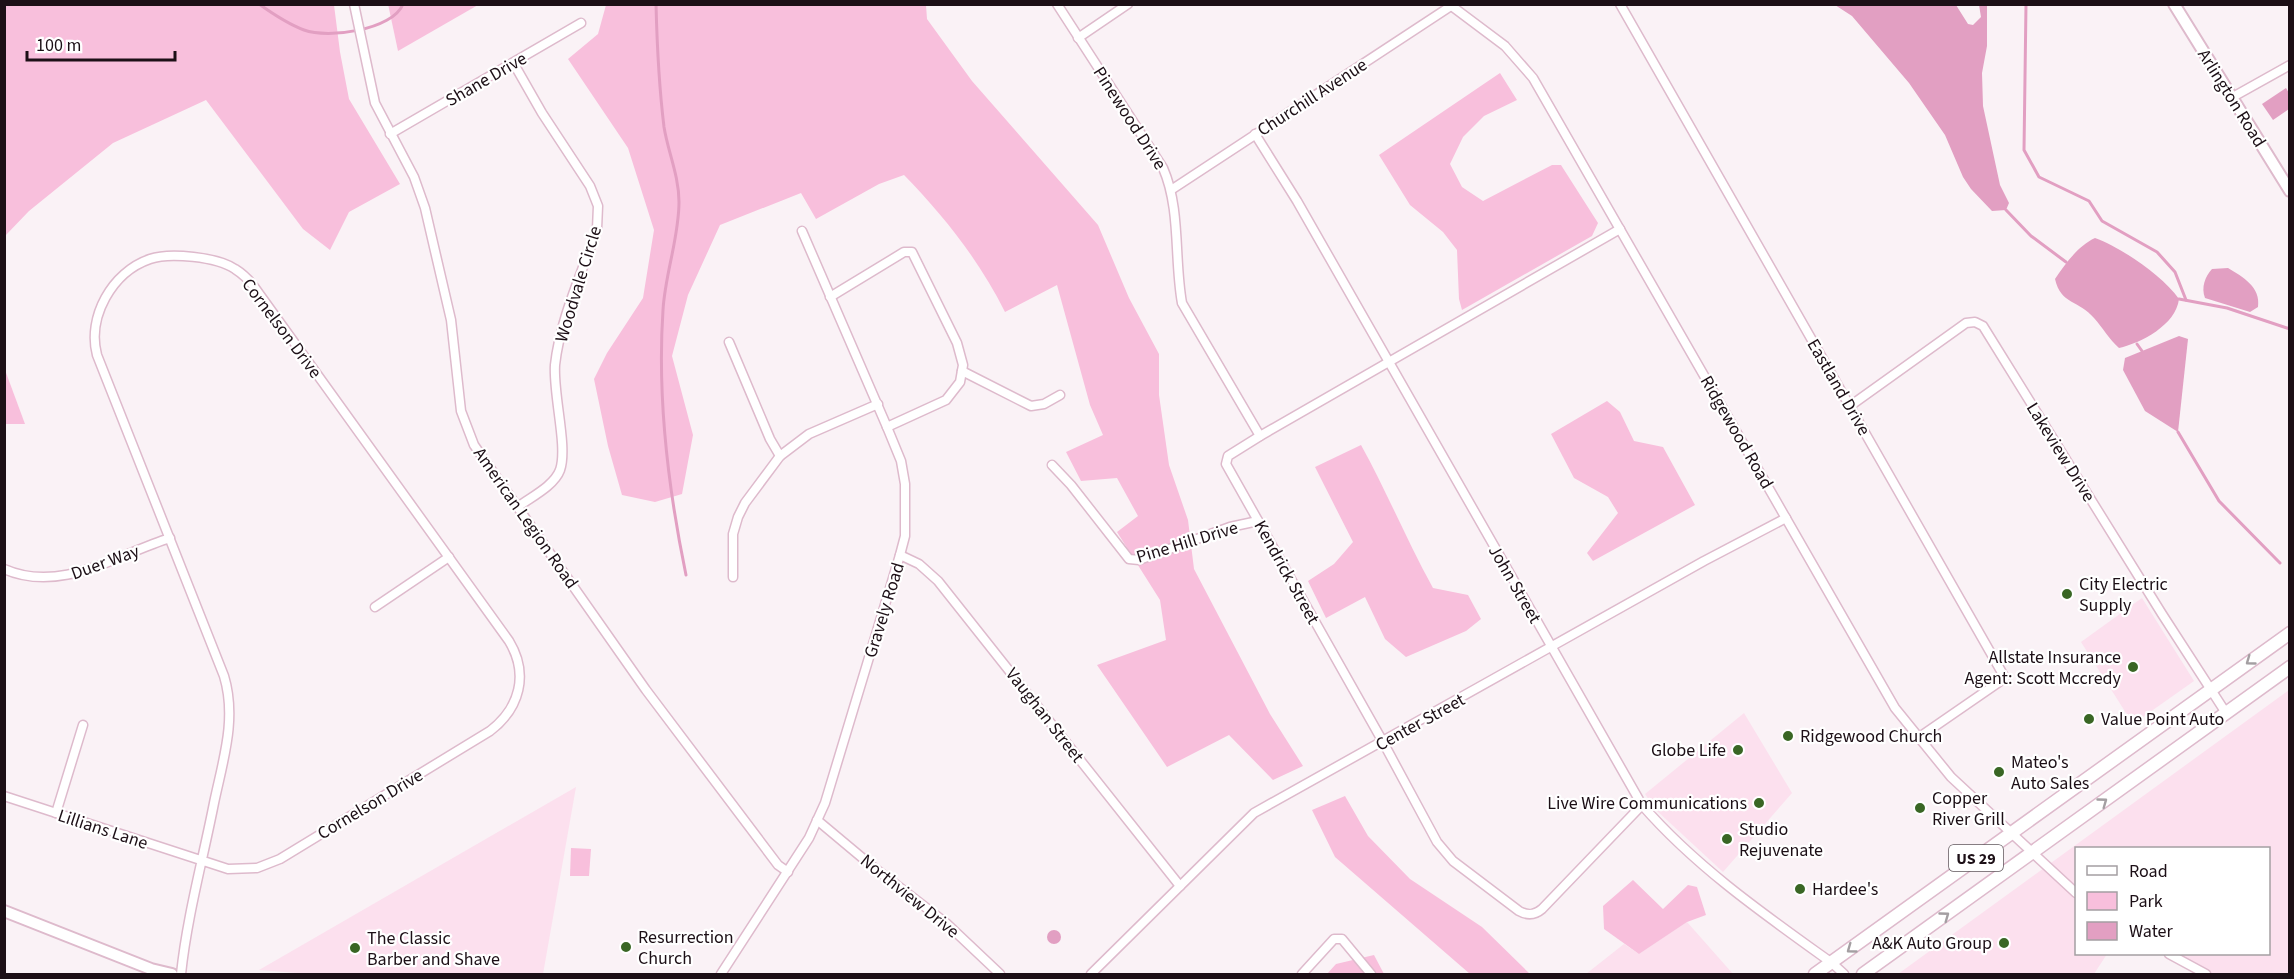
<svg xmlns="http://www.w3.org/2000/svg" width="2294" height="979" font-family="'Source Sans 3',sans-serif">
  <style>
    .built { fill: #fce0ee }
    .green { fill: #f8bfdc }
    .water { fill: #e29fc2 }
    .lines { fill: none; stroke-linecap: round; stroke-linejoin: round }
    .stream { stroke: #e29fc2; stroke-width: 3 }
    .minor-casing { stroke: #debacc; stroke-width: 11 }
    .secondary-casing { stroke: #debacc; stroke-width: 14 }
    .primary-casing { stroke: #debacc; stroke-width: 15 }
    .minor { stroke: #fff; stroke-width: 8 }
    .secondary { stroke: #fff; stroke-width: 10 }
    .primary { stroke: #fff; stroke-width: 12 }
    .oneway { stroke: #a49fa2 }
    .poi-dot { fill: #396624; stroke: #fff; stroke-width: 2 }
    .labels { text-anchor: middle; stroke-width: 4.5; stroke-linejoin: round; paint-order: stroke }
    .shield { fill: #fff; stroke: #60575c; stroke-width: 1.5 }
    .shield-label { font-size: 16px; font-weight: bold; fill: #1c0f16 }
    .street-label { font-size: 18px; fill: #1c0f16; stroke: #fff }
    .poi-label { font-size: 18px; fill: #1c0f16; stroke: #fff; text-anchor: start }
  </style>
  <rect width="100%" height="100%" fill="#faf2f6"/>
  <g class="built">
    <path d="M 2142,598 L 2194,681 L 2133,724 L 2081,642 Z"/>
    <path d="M 2289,690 L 2289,974 L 2204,974 L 2167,954 L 2268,954 L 2268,848 L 2076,848 L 2076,954 L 2107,954 L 2094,974 L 1898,974 Z"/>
    <path d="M 1744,713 L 1792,793 L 1723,872 L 1656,810 L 1645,794 Z"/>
    <path d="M 576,787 L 543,974 L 310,974 L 259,970 Z"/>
    <path d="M 1687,922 L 1733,974 L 1586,974 L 1624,944 L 1639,954 Z"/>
  </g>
  <g class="green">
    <path d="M 5,4 L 334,5 L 340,52 L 349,99 L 400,184 L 349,212 L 330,250 L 303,229 L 206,100 L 113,143 L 29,211 L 5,236 Z"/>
    <path d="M 388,4 L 478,4 L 478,5 L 398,51 Z"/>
    <path d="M 606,5 L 926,5 L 927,19 L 972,81 L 1098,225 L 1129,298 L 1159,354 L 1159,395 L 1169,465 L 1188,520 L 1194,569 L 1270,714 L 1303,766 L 1273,780 L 1229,735 L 1167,767 L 1097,665 L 1166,640 L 1160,600 L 1117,532 L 1138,516 L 1117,478 L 1081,481 L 1066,452 L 1103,435 L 1090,405 L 1057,285 L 1005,312 C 979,260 944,216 904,175 L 879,184 L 816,219 L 801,193 L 720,225 L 688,295 L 672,356 L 693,435 L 682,494 L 655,502 L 622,495 L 608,446 L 594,379 L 607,353 L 643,298 L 654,230 L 628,148 L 568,59 L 598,34 Z"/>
    <path d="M 1500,73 L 1517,100 L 1484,116 L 1463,137 L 1450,164 L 1462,187 L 1483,201 L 1552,165 L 1561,165 L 1598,223 L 1592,236 L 1462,310 L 1459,299 L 1457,250 L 1443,232 L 1410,205 L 1379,155 Z"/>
    <path d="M 4,370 L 5,370 L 25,424 L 5,424 Z"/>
    <path d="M 1607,401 L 1620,412 L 1634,441 L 1663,447 L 1695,505 L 1593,561 L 1587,553 L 1618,513 L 1608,497 L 1574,478 L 1551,434 Z"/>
    <path d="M 1361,445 C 1387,492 1407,541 1433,588 L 1468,595 L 1481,619 L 1466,631 L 1406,657 L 1385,639 L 1365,597 L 1326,618 L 1308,581 L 1334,564 L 1353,542 L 1315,467 Z"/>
    <path d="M 1345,796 L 1368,836 L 1410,879 L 1482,927 L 1530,974 L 1470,974 L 1335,857 L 1312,810 Z"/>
    <path d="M 571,848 L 591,849 L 589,876 L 570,876 Z"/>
    <path d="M 1633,880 L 1663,909 L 1688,885 L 1697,887 L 1706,915 L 1687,922 L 1639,954 L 1604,929 L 1603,906 Z"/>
    <path d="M 1374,955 L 1384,974 L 1327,974 L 1336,964 Z"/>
  </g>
  <g class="water">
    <path d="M 1835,5 L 1956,5 L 1968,24 L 1973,25 L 1981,17 L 1979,5 L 1987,5 L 1987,46 L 1982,73 L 1983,106 L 2000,185 L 2009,203 L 2006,210 L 1992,211 L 1971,189 L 1963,177 L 1945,135 L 1909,83 L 1852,16 Z"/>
    <path d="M 2286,88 L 2289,93 L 2289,109 L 2273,120 L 2262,104 Z"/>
    <path d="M 2095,238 C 2122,248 2162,275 2179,299 C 2176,325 2141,343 2119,348 C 2109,339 2103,328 2094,318 C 2079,300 2061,305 2055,279 C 2065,264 2078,246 2095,238 Z"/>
    <path d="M 2228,268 C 2243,277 2261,287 2258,307 L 2250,312 L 2205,298 C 2201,287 2205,277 2212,269 Z"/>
    <path d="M 2179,336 L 2188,339 L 2178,432 L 2145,411 L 2123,370 L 2125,358 Z"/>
    <circle cx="1054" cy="937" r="7"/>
  </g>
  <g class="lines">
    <g class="stream">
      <path d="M 259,4 C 273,14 288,24 304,30 C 328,39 393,30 403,4"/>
      <path d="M 656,4 C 657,45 659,86 664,127 C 668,152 679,176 679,202 C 679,238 665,274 663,310 C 657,399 668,488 686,575"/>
      <path d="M 2026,4 L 2024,150 L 2039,177 L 2089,201 L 2102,221 L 2157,252 L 2175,272 L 2186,300"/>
      <path d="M 2006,210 L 2031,236 L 2066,262"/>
      <path d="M 2179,299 L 2227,308 L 2290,329"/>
      <path d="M 2137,344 L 2142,351"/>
      <path d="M 2178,432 L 2219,501 L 2280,563"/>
    </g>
    <g class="minor-casing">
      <g id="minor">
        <path d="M 354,4 L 375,103 L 414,177 L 425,208 L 451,320 L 461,411 L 474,445 L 646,690 L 778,865 L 788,872"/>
        <path d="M 1057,4 L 1163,168 C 1181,209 1174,259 1182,303 L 1260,436"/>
        <path d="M 1449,4 L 1505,46 L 1533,78 L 1895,708 L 1951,777 L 2076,893"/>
        <path d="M 1620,4 L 2005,678 L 1918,738"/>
        <path d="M 1078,38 L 1128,4"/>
        <path d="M 514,64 L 542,113 L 590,186 L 598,206 L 597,229 C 582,273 560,319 555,365 C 553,395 568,447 560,470 C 554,486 531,497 519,506"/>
        <path d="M 2231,98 L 2290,65"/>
        <path d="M 390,134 L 581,23"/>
        <path d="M 1255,134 L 1297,201 L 1642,805 C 1696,867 1765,915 1832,963 L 1844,974"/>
        <path d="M 1171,190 L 1454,4"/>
        <path d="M 1620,229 L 1260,436 L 1228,456 L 1226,464 L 1383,742 L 1437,842 L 1453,861 L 1519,911 C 1528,916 1535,915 1542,909 L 1642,805"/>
        <path d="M 830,297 L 904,252 L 912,252 L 957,343 L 963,365 L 960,382 L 946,400 L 887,427"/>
        <path d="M 729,342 L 770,439 L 780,456"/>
        <path d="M 962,371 L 1031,406 L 1044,404 L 1060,395"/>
        <path d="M 1850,406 L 1966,323 L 1975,322 L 1983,326 L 2162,614 L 2226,713"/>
        <path d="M 1052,465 L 1071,485 L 1129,559 L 1139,560 L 1230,527 L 1258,521"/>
        <path d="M 900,555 L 919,564 L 938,581 L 1180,886"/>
        <path d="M 4,569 C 61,594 116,555 170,538"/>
        <path d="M 733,577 L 733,534 L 738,517 L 745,503 L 780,456 L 809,434 L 878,404"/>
        <path d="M 375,607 L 449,557"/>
        <path d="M 4,796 L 228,869 L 257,868 L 280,859 L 490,731 C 520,708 529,674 509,641 L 255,288 C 250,281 243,274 235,269 C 217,257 170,252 150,259 C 112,272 87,317 97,355 L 224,676 C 237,719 223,760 214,803 C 203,859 187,917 181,974"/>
        <path d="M 56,813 L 83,725"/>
        <path d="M 817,820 L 872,866 L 946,923 L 1000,974"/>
        <path d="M 2169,954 L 2206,974"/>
        <path d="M 721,974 L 809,838 L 825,803 L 900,555 L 905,536 L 905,484 L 901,461 L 887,427 L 802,231"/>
        <path d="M 1091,974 L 1254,813 L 1704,561 L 1786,518"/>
        <path d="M 1302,974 L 1334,939 L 1342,939 L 1371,974"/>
      </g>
    </g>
    <g class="secondary-casing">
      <g id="secondary">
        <path d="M 2174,4 L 2290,191"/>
        <path d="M 4,911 L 151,969 L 172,974"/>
      </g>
    </g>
    <g class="primary-casing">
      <g id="primary">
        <path d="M 1815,974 L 2290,633"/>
        <path d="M 1863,974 L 2290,667"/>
      </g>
    </g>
    <use href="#minor" class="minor"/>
    <use href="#secondary" class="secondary"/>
    <use href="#primary" class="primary"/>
  </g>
  <defs><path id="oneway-chevron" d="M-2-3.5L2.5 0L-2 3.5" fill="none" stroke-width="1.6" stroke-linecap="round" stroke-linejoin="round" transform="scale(1.5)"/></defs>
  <g class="oneway">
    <use href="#oneway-chevron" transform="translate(2250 661) rotate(144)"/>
    <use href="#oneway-chevron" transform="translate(2103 802) rotate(-36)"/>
    <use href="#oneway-chevron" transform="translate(1945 916) rotate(-36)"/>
    <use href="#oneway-chevron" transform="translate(1851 949) rotate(144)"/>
  </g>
  <g class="poi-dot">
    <circle cx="2067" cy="594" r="6"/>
    <circle cx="2133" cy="667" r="6"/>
    <circle cx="2089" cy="719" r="6"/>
    <circle cx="1788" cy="736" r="6"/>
    <circle cx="1738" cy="750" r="6"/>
    <circle cx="1999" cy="772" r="6"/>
    <circle cx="1759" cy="803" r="6"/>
    <circle cx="1920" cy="808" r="6"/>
    <circle cx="1727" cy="839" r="6"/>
    <circle cx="1800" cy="889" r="6"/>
    <circle cx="2004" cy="943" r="6"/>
    <circle cx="626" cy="947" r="6"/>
    <circle cx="355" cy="948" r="6"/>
  </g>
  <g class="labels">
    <rect class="shield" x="1949" y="845" width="54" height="26" rx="4.5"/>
    <g class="shield-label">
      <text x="1976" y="864">US 29</text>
    </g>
    <g class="street-label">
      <text transform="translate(486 79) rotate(-30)" y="6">Shane Drive</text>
      <text transform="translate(1312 97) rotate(-33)" y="6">Churchill Avenue</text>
      <text transform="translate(2232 98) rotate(58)" y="6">Arlington Road</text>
      <text transform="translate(1130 118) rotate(57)" y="6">Pinewood Drive</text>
      <text transform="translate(578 284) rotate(-73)" y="6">Woodvale Circle</text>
      <text transform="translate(282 328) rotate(53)" y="6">Cornelson Drive</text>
      <text transform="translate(1839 387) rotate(60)" y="6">Eastland Drive</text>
      <text transform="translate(1737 432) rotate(60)" y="6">Ridgewood Road</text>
      <text transform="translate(2061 452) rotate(58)" y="6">Lakeview Drive</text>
      <text transform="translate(526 518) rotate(55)" y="6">American Legion Road</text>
      <text transform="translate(1187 542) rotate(-17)" y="6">Pine Hill Drive</text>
      <text transform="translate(105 562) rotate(-20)" y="6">Duer Way</text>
      <text transform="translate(1287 572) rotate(61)" y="6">Kendrick Street</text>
      <text transform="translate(1515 584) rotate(60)" y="6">John Street</text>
      <text transform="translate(884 610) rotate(-73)" y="6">Gravely Road</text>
      <text transform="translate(1045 715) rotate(52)" y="6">Vaughan Street</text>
      <text transform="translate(1420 722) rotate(-29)" y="6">Center Street</text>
      <text transform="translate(370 804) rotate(-31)" y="6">Cornelson Drive</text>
      <text transform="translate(103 829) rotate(18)" y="6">Lillians Lane</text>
      <text transform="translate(910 896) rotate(39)" y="6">Northview Drive</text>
    </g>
    <g class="poi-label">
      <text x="2079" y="590">City Electric<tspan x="2079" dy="21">Supply</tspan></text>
      <text x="2121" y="663" text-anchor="end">Allstate Insurance<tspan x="2121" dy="21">Agent: Scott Mccredy</tspan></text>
      <text x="2101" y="725">Value Point Auto</text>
      <text x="1800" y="742">Ridgewood Church</text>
      <text x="1726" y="756" text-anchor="end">Globe Life</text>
      <text x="2011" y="768">Mateo's<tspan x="2011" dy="21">Auto Sales</tspan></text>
      <text x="1932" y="804">Copper<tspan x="1932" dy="21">River Grill</tspan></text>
      <text x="1747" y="809" text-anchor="end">Live Wire Communications</text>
      <text x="1739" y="835">Studio<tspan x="1739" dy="21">Rejuvenate</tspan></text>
      <text x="1812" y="895">Hardee's</text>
      <text x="638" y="943">Resurrection<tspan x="638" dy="21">Church</tspan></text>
      <text x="367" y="944">The Classic<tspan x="367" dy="21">Barber and Shave</tspan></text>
      <text x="1992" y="949" text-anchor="end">A&amp;K Auto Group</text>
    </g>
  </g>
  <rect width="2294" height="979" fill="none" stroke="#1c0f16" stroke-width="12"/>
  <rect x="2075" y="847" width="195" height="108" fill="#ffffff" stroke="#a49fa2" stroke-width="1.5"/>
  <rect x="2087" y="866" width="30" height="9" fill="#ffffff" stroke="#a49fa2" stroke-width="1.5"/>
  <text x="2129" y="877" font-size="18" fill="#1c0f16">Road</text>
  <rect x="2087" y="892" width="30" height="18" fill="#f8bfdc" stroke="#a49fa2" stroke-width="1.5"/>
  <text x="2129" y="907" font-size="18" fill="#1c0f16">Park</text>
  <rect x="2087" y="922" width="30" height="18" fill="#e29fc2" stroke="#a49fa2" stroke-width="1.5"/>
  <text x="2129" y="937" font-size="18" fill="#1c0f16">Water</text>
  <path d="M27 51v9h148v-9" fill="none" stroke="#1c0f16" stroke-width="3"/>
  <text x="36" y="51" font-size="18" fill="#1c0f16" stroke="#ffffff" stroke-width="4.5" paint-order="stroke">100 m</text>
</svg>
